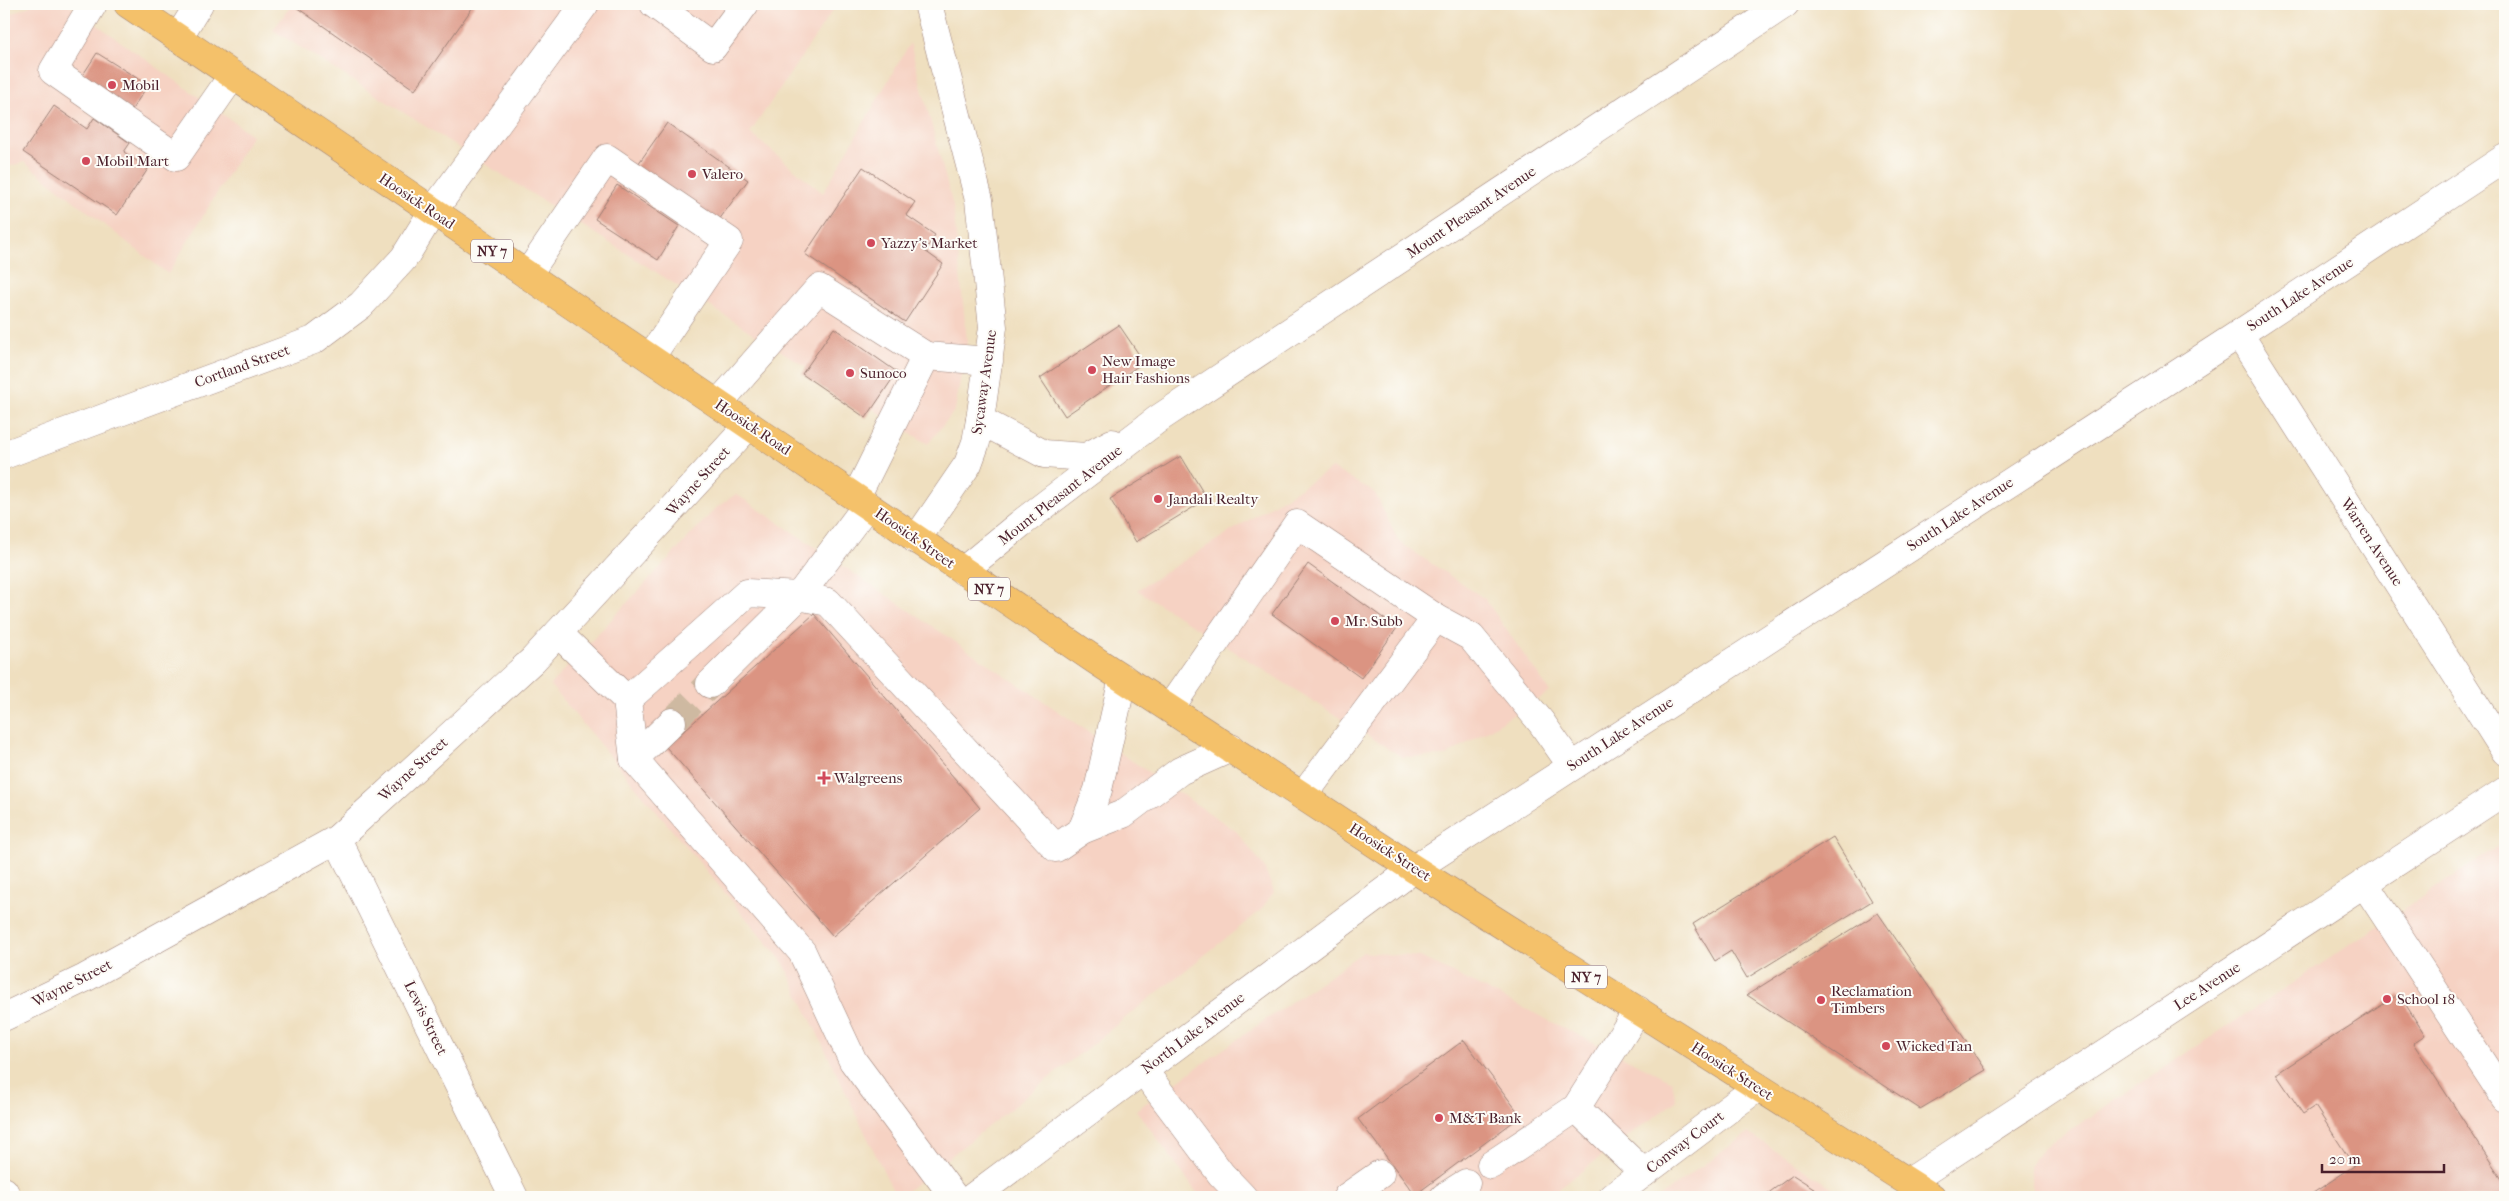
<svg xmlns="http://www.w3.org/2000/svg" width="2509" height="1201" font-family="'IM FELL French Canon',serif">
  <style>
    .built { fill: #f6d2c3 }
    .building { fill: #db9482 }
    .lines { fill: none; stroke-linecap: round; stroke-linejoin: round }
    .minor-tunnel { stroke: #ceb9a1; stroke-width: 28; stroke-dasharray: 28 14; stroke-linecap: butt }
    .minor-casing { stroke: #9c7f75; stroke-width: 29 }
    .highway-casing { stroke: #9c7f75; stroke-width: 29 }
    .minor { stroke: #fff; stroke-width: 28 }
    .highway { stroke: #f4c16a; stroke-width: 28 }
    .poi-dot { fill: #d1495b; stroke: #fdfcf7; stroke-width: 2 }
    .labels { text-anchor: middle; stroke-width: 4; stroke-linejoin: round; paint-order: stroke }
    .shield { fill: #fdfcf7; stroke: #806168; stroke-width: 1 }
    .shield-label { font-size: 14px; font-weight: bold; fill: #4a1f2b }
    .poi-label { font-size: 15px; fill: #4a1f2b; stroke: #fdfcf7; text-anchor: start }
    .street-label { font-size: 15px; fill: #4a1f2b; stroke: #fdfcf7 }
  </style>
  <rect width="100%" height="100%" fill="#fdfcf7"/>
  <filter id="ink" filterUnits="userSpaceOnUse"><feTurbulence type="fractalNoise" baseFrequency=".02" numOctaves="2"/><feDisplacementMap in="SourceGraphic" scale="10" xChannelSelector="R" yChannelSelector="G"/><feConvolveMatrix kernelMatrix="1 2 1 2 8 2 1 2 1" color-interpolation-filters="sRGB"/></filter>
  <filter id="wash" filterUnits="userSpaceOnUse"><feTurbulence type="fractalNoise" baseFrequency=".0096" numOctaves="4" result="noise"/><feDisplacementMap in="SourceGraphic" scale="20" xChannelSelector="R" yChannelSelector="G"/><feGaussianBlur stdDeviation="1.12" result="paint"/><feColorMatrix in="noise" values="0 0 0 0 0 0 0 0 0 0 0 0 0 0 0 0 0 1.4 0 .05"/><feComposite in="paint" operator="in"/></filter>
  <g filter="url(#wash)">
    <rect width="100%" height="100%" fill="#efdfbf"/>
    <g class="built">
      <path d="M 34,4 L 68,4 L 252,135 L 168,274 L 24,162 L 4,168 L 4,17 Z"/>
      <path d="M 292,4 L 837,4 L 750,133 L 823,193 L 910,43 L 953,206 L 967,341 L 955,410 L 928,444 L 273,30 Z"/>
      <path d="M 1332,468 L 1375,493 L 1399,542 L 1485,599 L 1550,692 L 1446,756 L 1402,757 L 1137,590 Z"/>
      <path d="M 736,494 L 1236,831 L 1263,865 L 1274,892 L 1259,912 L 899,1197 L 896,1197 L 783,962 L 550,685 L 716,508 Z"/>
      <path d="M 2502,844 L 2505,849 L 2505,1197 L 2037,1197 L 2033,1190 L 2030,1166 L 2042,1149 Z"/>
      <path d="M 1363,952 L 1420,957 L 1672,1081 L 1676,1101 L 1547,1197 L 1200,1197 L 1136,1110 Z"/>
      <path d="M 1748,1133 L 1847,1197 L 1659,1197 Z"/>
    </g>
    <g id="blocks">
      <g class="building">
        <path d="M 299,4 L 475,4 L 415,90 L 296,7 Z"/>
        <path d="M 97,53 L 148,85 L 127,117 L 77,84 Z"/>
        <path d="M 54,106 L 87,129 L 94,118 L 130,143 L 124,152 L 148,169 L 117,215 L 23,152 Z"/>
        <path d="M 667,123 L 748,180 L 716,224 L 636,167 Z"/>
        <path d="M 863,167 L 915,202 L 906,215 L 935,235 L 925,251 L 943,264 L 905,322 L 805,254 Z"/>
        <path d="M 617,185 L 679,226 L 658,260 L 595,219 Z"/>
        <path d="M 1119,325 L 1144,362 L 1065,416 L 1040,378 Z"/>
        <path d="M 834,328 L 897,372 L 866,418 L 802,374 Z"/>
        <path d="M 1181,456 L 1207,499 L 1136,542 L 1110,499 Z"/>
        <path d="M 1308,564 L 1397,628 L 1361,678 L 1272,614 Z"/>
        <path d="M 814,614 L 980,808 L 833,936 L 666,747 Z"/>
        <path d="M 1833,837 L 1872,901 L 1747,978 L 1731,951 L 1715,961 L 1693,924 Z"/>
        <path d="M 1878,913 L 1986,1070 L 1920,1109 L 1747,995 Z"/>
        <path d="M 2399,994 L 2425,1035 L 2413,1043 L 2505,1184 L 2505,1197 L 2307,1197 L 2354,1166 L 2315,1106 L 2303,1114 L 2276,1074 Z"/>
        <path d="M 1464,1040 L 1521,1116 L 1415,1195 L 1358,1119 Z"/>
        <path d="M 1793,1175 L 1828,1197 L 1763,1197 Z"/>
      </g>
    </g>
  </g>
  <g filter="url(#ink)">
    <use href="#blocks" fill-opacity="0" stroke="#9c7f75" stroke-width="1"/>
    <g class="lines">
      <path class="minor-tunnel" d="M 672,722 L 710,684"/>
      <g class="minor-casing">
        <g id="minor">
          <path d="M 93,4 L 53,71 L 176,157 L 233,75"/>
          <path d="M 654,4 L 713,47 L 745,4"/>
          <path d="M 178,38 L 199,4"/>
          <path d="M 527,275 L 607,158 L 729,241 L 650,358"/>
          <path d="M 2239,334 L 2505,751"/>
          <path d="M 926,356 L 989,361"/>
          <path d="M 718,404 L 819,288 L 926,356 L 856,497"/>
          <path d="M 980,420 L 1044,454 L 1086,457 L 1112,443"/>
          <path d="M 4,455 L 314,340 L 361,305 L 404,258 L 433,211 L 585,4"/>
          <path d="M 916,540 L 968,464 L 976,442 L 980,420 L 993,327 L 979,200 L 928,4"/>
          <path d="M 963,571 L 1020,524 L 1158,419 L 1785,4"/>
          <path d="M 1436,618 L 1471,637 L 1541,722 L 1572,766"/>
          <path d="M 558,633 L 627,700 L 634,759 L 802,952 L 853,1061 L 954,1197"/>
          <path d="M 710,684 L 799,596 L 828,602 L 1056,848 L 1082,830 L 1123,814 L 1180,771 L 1231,748"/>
          <path d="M 627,700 L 747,593 L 799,596 L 867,505"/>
          <path d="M 1170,708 L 1297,524 L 1436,618 L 1303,796"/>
          <path d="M 634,759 L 672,722"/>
          <path d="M 1082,830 L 1098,790 L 1123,678"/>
          <path d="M 337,839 L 514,1197"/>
          <path d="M 2364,883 L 2505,1098"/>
          <path d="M 4,1017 L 85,978 L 337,839 L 533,660 L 749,425"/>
          <path d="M 1143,1070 L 1221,1174 L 1243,1197"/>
          <path d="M 1576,1108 L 1644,1173"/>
          <path d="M 1491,1165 L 1576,1108 L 1638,1010"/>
          <path d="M 1909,1182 L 2505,791"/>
          <path d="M 4,1191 L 7,1197"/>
          <path d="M 973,1197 L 1414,869 L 2239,334 L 2505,158"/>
          <path d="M 1347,1197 L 1380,1174"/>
          <path d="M 1444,1197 L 1466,1183"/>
          <path d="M 1612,1197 L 1758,1087"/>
        </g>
      </g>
      <g class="highway-casing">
        <path id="highway" d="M 128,4 L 1095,660 L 1414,869 L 1932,1197"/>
      </g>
      <use href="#minor" class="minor"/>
      <use href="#highway" class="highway"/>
    </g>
  </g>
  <g class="poi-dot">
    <circle cx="112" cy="85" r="5"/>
    <circle cx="86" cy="161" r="5"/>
    <circle cx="692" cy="174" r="5"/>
    <circle cx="871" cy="243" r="5"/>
    <circle cx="1092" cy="370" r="5"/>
    <circle cx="850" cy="373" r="5"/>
    <circle cx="1158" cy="499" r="5"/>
    <circle cx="1335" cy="621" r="5"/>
    <path d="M821.5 770.5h5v5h5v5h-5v5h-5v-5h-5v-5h5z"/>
    <circle cx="2387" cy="999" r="5"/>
    <circle cx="1821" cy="1000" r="5"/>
    <circle cx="1886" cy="1046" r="5"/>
    <circle cx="1439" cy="1118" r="5"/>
  </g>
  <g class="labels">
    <g class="shield">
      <rect x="471" y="239.5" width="42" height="23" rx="4"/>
      <rect x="968" y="577.5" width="42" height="23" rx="4"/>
      <rect x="1565" y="965.5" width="42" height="23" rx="4"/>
    </g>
    <g class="shield-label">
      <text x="492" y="256">NY 7</text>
      <text x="989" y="594">NY 7</text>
      <text x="1586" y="982">NY 7</text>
    </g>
    <g class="poi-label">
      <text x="122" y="90">Mobil</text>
      <text x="96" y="166">Mobil Mart</text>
      <text x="702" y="179">Valero</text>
      <text x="881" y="248">Yazzy's Market</text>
      <text x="1102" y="366">New Image<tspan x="1102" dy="17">Hair Fashions</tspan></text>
      <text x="860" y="378">Sunoco</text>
      <text x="1168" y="504">Jandali Realty</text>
      <text x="1345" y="626">Mr. Subb</text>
      <text x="834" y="783">Walgreens</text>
      <text x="1831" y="996">Reclamation<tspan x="1831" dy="17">Timbers</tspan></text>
      <text x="2397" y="1004">School 18</text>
      <text x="1896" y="1051">Wicked Tan</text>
      <text x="1449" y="1123">M&amp;T Bank</text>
    </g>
    <g class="street-label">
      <text transform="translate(417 201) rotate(34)" y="5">Hoosick Road</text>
      <text transform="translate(1471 212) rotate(-34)" y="5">Mount Pleasant Avenue</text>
      <text transform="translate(2300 294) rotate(-33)" y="5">South Lake Avenue</text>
      <text transform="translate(242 366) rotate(-20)" y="5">Cortland Street</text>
      <text transform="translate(984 382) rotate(-82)" y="5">Sycaway Avenue</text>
      <text transform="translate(753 427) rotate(34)" y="5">Hoosick Road</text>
      <text transform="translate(698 481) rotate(-48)" y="5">Wayne Street</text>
      <text transform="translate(1060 495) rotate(-38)" y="5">Mount Pleasant Avenue</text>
      <text transform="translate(1960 514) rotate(-33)" y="5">South Lake Avenue</text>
      <text transform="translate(915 538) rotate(35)" y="5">Hoosick Street</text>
      <text transform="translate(2372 542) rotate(57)" y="5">Warren Avenue</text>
      <text transform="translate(1620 734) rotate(-33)" y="5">South Lake Avenue</text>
      <text transform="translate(413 769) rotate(-42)" y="5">Wayne Street</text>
      <text transform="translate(1390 852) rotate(33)" y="5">Hoosick Street</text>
      <text transform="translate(72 983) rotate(-27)" y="5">Wayne Street</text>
      <text transform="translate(2207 986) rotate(-33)" y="5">Lee Avenue</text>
      <text transform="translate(426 1018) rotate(64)" y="5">Lewis Street</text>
      <text transform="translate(1193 1033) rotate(-37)" y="5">North Lake Avenue</text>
      <text transform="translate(1732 1071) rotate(33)" y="5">Hoosick Street</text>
      <text transform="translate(1685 1142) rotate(-37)" y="5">Conway Court</text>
    </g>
  </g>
  <rect width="2509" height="1201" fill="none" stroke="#fdfcf7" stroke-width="20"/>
  <path d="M2322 1164v8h122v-8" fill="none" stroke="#4a1f2b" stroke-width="2.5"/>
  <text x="2329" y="1164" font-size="15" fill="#4a1f2b" stroke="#fdfcf7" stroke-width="4" paint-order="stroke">20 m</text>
</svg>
